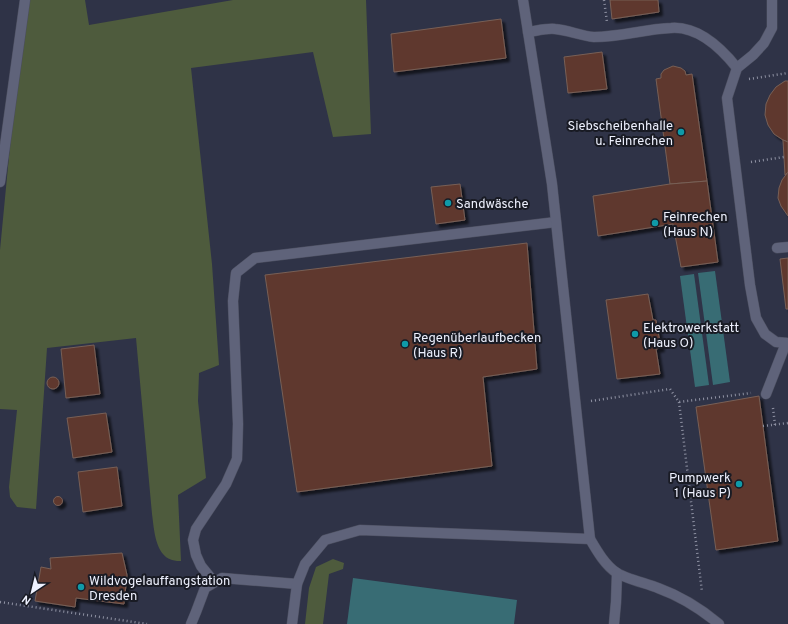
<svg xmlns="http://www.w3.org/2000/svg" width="788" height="624" font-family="Overpass,sans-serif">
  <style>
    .green { fill: #4e5b3d }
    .water { fill: #386c74 }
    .building { fill: #5e392d; stroke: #785f56; filter: url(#shadow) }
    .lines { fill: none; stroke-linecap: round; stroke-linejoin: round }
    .lane-casing { stroke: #4b4e5f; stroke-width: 11 }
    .path { stroke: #8f92a3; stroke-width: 2.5; stroke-dasharray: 1 3; stroke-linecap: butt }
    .lane { stroke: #5f637a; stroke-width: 10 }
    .culture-dot { fill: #0f9aa8; stroke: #191b24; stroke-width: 1.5 }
    .labels { text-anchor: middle; stroke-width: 4; stroke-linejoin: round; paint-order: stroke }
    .poi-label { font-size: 13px; fill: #eef1fe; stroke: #191b24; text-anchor: start }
  </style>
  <defs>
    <filter id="shadow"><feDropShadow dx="3.5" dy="3.5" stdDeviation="1" flood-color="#0009"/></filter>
  </defs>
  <rect width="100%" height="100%" fill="#2f3347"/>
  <g class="green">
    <path d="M 24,0 L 85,0 L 89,25 L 233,0 L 366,0 L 371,134 L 333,137 L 313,52 L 191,68 L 212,264 L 219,365 L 199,373 L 198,401 L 206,478 L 178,495 L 181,561 C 179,561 175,561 172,560 C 155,555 154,528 152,514 L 136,338 L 47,348 L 36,509 L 17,507 L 10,497 L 9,487 L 17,410 L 0,409 L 0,250 Z"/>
    <path d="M 333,559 L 344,563 L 343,569 L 329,574 L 323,624 L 305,624 L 309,588 L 316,567 Z"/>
  </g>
  <g class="water">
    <path d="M 715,271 L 730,382 L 713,385 L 698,273 Z"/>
    <path d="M 694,274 L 709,385 L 695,387 L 680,276 Z"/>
    <path d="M 353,578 L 517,600 L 514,624 L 347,624 Z"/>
  </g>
  <g class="building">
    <path d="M 610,0 L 658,0 L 659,12 L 612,19 Z"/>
    <path d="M 501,19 L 506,58 L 394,72 L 391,34 Z"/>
    <path d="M 602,52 L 607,89 L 568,93 L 564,57 Z"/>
    <path d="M 673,66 L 681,68 L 685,71 L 686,75 L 692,74 L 707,181 L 670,184 L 656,79 L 661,78 L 661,74 L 664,70 Z"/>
    <path d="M 785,81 L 788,81 L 788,142 L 783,140 L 774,134 L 768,125 L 765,115 L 766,104 L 770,95 L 776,87 Z"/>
    <path d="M 783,140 L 788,142 L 788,172 L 785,175 Z"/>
    <path d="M 788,172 L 788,216 L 781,206 L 778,198 L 779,188 L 782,180 Z"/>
    <path d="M 707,181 L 718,262 L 681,267 L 673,224 L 598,236 L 593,196 L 670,184 Z"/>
    <path d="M 460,184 L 465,220 L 436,224 L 431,187 Z"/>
    <path d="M 527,243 L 537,369 L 483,377 L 492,466 L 297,492 L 265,275 Z"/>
    <path d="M 788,258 L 788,309 L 786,309 L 780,259 Z"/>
    <path d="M 648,294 L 653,320 L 656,320 L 661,348 L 656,349 L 660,374 L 617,379 L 606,300 Z"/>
    <path d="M 94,345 L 100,394 L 66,398 L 61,349 Z"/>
    <circle cx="53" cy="383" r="6"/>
    <path d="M 759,396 L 778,541 L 716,550 L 696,407 Z"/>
    <path d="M 106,413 L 112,452 L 73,458 L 67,418 Z"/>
    <path d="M 117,467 L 122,506 L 83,512 L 78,472 Z"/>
    <circle cx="58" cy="501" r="4.5"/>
    <path d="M 122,553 L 127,575 L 124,604 L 76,598 L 75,607 L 35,601 L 41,567 L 51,569 L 50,558 Z"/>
  </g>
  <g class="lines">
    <g class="lane-casing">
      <g id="lane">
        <path d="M 772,0 L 772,28 L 764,43 L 753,55 L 737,68 L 727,98 L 750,285 L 756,318 L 765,334 L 776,342 L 788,343"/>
        <path d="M 528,32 C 536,31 547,28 555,29 C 568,30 581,36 594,37 C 620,37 645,29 671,28 C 697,26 721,48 737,68"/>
        <path d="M 0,182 L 25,0"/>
        <path d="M 777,248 L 788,247"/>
        <path d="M 766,394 L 786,343"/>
        <path d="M 590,539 C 597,551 605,565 617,573 C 624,578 648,584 658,588 C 680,596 701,609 719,624"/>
        <path d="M 214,582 L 201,566 L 196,555 L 193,540 L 196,529 L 226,484 L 237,459 L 238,424 L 233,301 L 236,273 L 255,258 L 556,222"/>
        <path d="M 191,624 L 196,612 L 205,588 L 222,578 L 297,584"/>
        <path d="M 292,624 L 297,584 L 305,564 L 325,540 L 360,530 L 590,539 L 552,184 L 523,0"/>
        <path d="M 614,624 L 616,602 L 617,573"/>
      </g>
    </g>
    <g class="path">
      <path d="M 604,0 L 607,22"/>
      <path d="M 749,79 L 788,73"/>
      <path d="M 751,162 L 784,157"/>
      <path d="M 591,401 L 670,389 L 679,402 L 751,393"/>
      <path d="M 679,402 L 702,592"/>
      <path d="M 773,408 L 775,425"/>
      <path d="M 763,426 L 788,423"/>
      <path d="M 0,602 L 147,624"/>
    </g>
    <use href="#lane" class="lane"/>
  </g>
  <g class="culture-dot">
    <circle cx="681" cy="132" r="4"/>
    <circle cx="448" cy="203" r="4"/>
    <circle cx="655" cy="223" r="4"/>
    <circle cx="635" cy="334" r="4"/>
    <circle cx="405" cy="344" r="4"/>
    <circle cx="739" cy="484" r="4"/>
    <circle cx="81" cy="587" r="4"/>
  </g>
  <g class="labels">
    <g class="poi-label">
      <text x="673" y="130" text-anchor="end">Siebscheibenhalle<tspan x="673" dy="15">u. Feinrechen</tspan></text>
      <text x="456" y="208">Sandwäsche</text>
      <text x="663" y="221">Feinrechen<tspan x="663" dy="15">(Haus N)</tspan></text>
      <text x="643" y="332">Elektrowerkstatt<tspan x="643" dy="15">(Haus O)</tspan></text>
      <text x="413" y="342">Regenüberlaufbecken<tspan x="413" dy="15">(Haus R)</tspan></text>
      <text x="731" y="482" text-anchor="end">Pumpwerk<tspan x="731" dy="15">1 (Haus P)</tspan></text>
      <text x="89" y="585">Wildvogelauffangstation<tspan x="89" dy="15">Dresden</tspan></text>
    </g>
  </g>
  <g transform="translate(32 592) rotate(215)" stroke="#191b24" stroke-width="3" paint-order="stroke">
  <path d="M0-3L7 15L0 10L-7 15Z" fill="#eef1fe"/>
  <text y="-6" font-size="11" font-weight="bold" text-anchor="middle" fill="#eef1fe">N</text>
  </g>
</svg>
